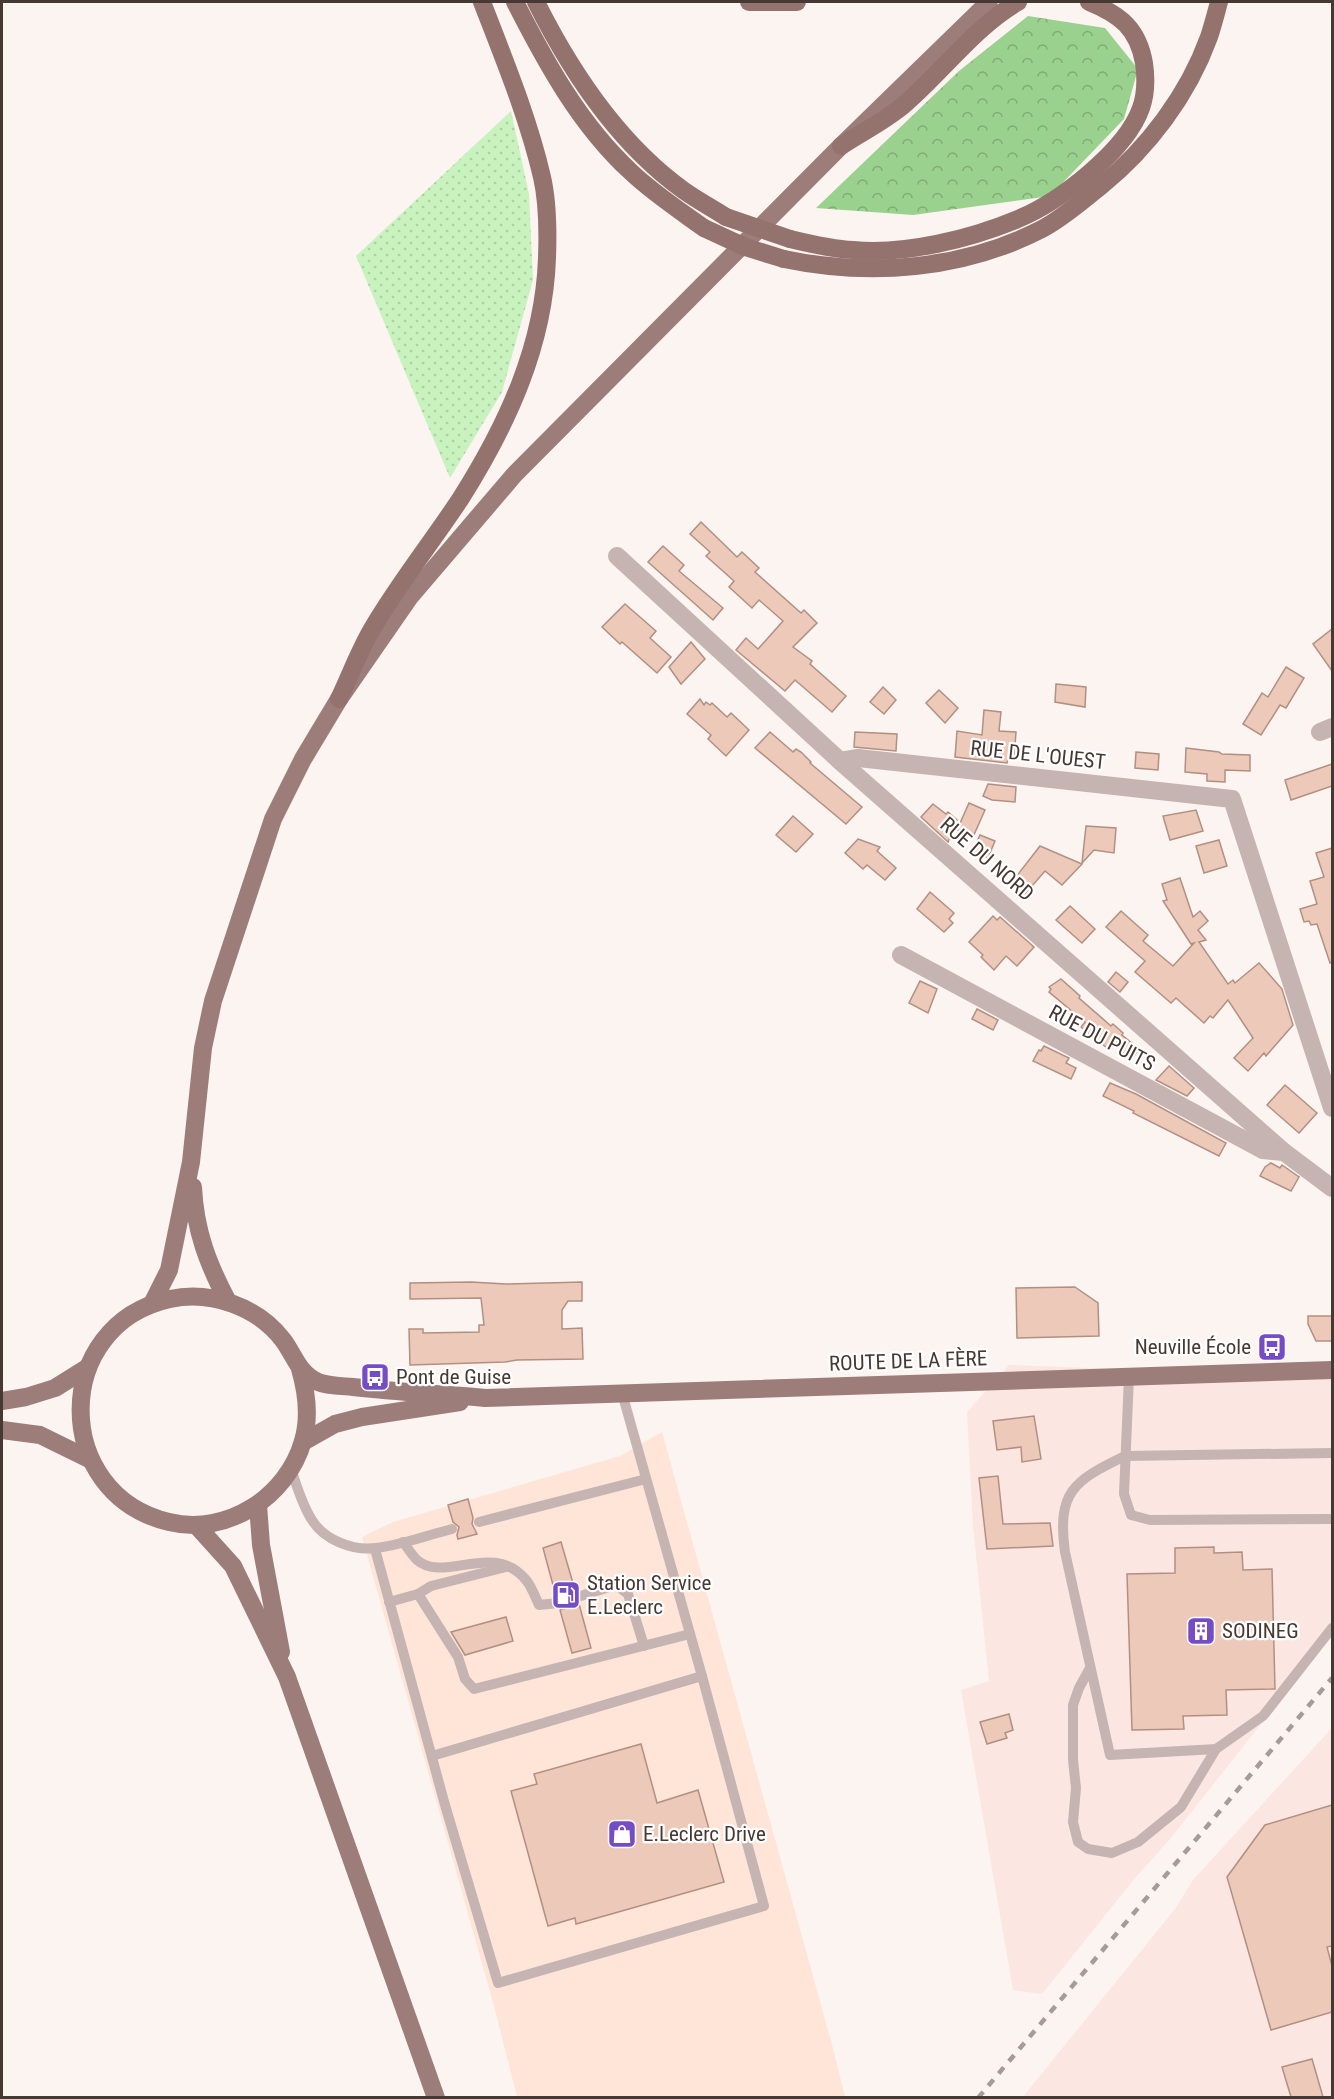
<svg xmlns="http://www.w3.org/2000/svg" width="1334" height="2099" font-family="'Roboto Condensed',sans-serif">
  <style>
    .built { fill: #ffe4d8 }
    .industrial { fill: #fbe6e1 }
    .green { fill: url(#green-dots) }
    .forest { fill: url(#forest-crowns) }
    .building { fill: #edc9ba; stroke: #b29081; stroke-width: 1.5 }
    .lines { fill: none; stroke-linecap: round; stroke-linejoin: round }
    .service { stroke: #c6b4b2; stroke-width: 10 }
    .minor { stroke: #c6b4b2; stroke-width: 18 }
    .primary { stroke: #9c7d79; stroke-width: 18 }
    .trunk { stroke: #94736f; stroke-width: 18 }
    .rail { stroke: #a59b97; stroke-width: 4.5; stroke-dasharray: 8 8; stroke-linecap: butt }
    .trunk-bridge { stroke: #94736f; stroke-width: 18 }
    .labels { text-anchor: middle; stroke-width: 4.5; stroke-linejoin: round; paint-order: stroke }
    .street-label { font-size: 21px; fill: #463832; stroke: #fff }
    .poi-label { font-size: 21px; fill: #463832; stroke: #fff; text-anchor: start }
  </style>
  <defs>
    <pattern id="green-dots" width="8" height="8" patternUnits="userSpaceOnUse" patternTransform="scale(1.5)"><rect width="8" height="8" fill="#c8f2be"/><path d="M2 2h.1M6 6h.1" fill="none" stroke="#add0a4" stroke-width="1.8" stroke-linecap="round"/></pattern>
    <pattern id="forest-crowns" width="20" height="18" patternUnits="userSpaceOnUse" patternTransform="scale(1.5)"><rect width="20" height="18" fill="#9bd18e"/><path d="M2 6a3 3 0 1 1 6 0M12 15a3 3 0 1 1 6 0" fill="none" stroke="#80ab75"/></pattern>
  </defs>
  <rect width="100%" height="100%" fill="#fbf4f1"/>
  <path class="built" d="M 662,1432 L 831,2041 L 845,2097 L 517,2097 L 494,2006 L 362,1537 L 393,1522 L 620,1456 Z"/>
  <g class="industrial">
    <path d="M 1009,1365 L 1332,1377 L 1332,1634 L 1171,1838 L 1135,1878 L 1042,1994 L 1013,1990 L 961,1690 L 989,1681 L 973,1526 L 967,1412 Z"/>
    <path d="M 1332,1728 L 1332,2097 L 1022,2098 L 1175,1909 L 1193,1880 Z"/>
  </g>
  <path class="green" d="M 511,111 L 529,194 L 533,280 L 502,392 L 450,478 L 356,256 Z"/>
  <path class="forest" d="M 1028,16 L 1105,28 L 1138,69 L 1124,119 L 1050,196 L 913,215 L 816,208 L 959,71 Z"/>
  <g class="building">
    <path d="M 701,522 L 737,557 L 742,552 L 759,568 L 755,572 L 801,613 L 804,610 L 817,623 L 793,647 L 812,661 L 810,664 L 846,696 L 832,712 L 795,680 L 785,691 L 736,650 L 746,638 L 758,649 L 783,621 L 759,600 L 752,608 L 729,587 L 734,581 L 706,556 L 710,552 L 690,534 Z"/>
    <path d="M 663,546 L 684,565 L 679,571 L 723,608 L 713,620 L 648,562 Z"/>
    <path d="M 625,604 L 656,631 L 650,638 L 671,657 L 657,673 L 622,642 L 620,644 L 602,627 Z"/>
    <path d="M 1332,629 L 1332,671 L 1313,644 Z"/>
    <path d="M 691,642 L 705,659 L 681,684 L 669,667 Z"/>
    <path d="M 1286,667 L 1304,678 L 1286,708 L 1280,705 L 1261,735 L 1243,724 L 1262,693 L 1268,697 Z"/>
    <path d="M 1056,684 L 1086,687 L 1085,707 L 1055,702 Z"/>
    <path d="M 883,687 L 896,700 L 884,714 L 870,702 Z"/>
    <path d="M 939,690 L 958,708 L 945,723 L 926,703 Z"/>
    <path d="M 700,699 L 704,705 L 706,702 L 710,705 L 712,703 L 727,717 L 731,713 L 749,730 L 726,756 L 708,739 L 711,735 L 687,714 Z"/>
    <path d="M 984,710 L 1001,712 L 999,731 L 1016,732 L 1014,759 L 1008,759 L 1007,763 L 955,757 L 957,731 L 982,735 Z"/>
    <path d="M 770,732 L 793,752 L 796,749 L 801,752 L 811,762 L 810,763 L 862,807 L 846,824 L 755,748 Z"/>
    <path d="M 855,732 L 897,734 L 896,751 L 854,747 Z"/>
    <path d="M 1186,748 L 1219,752 L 1222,754 L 1250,755 L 1250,771 L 1225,770 L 1225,782 L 1207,781 L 1207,774 L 1185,772 Z"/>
    <path d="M 1136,752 L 1159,754 L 1158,770 L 1135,768 Z"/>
    <path d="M 1332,764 L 1332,786 L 1291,800 L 1285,780 Z"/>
    <path d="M 988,784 L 1016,787 L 1015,802 L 992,800 L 983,796 Z"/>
    <path d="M 969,803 L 985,810 L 973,837 L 957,830 Z"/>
    <path d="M 933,804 L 946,814 L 948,812 L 957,820 L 948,842 L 921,817 Z"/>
    <path d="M 1196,810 L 1203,831 L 1170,840 L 1163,816 Z"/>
    <path d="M 793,816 L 813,834 L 796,852 L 776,835 Z"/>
    <path d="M 1086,826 L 1116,828 L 1114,853 L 1094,850 L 1082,863 Z"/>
    <path d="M 980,835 L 995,841 L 988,858 L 972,852 Z"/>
    <path d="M 858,839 L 880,847 L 877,851 L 896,868 L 885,880 L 867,865 L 863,869 L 845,853 Z"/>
    <path d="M 1219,840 L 1227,866 L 1204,873 L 1196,846 Z"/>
    <path d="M 1040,846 L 1082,864 L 1062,885 L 1045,871 L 1025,894 L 1012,882 Z"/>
    <path d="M 1332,848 L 1332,962 L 1330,963 L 1317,924 L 1311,925 L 1309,921 L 1304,922 L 1300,909 L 1317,904 L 1310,881 L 1324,877 L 1316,853 Z"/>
    <path d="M 1180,878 L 1193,917 L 1200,911 L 1208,921 L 1198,930 L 1206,940 L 1199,942 L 1228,984 L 1233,980 L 1235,983 L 1259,963 L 1282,989 L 1293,1025 L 1266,1056 L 1264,1053 L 1248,1071 L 1234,1058 L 1253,1038 L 1228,1000 L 1213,1018 L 1210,1016 L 1204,1023 L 1176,998 L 1171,1003 L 1135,972 L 1145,961 L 1106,927 L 1121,911 L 1148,935 L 1143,941 L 1173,966 L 1194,943 L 1191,944 L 1163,901 L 1167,900 L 1162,884 Z"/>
    <path d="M 930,892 L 954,913 L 949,919 L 953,923 L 944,932 L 917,909 Z"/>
    <path d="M 1070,906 L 1095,929 L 1082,943 L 1056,920 Z"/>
    <path d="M 993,916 L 997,920 L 1000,917 L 1034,947 L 1017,966 L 1006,956 L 994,970 L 981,957 L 983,955 L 969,942 Z"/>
    <path d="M 1116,972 L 1128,982 L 1120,992 L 1108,982 Z"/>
    <path d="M 1061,979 L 1080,996 L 1079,998 L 1111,1026 L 1113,1024 L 1123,1033 L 1122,1035 L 1139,1049 L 1132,1059 L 1111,1042 L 1107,1048 L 1081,1027 L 1085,1022 L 1049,992 L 1051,989 L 1049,987 Z"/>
    <path d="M 920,981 L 937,989 L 928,1013 L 909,1003 Z"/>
    <path d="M 977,1009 L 998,1020 L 993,1030 L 972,1019 Z"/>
    <path d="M 1044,1046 L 1069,1058 L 1066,1063 L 1076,1068 L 1071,1079 L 1033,1061 L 1039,1050 L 1041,1051 Z"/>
    <path d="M 1169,1066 L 1194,1088 L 1187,1096 L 1156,1080 Z"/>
    <path d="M 1110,1083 L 1136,1094 L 1226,1143 L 1219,1156 L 1133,1113 L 1134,1111 L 1103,1096 Z"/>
    <path d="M 1285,1085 L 1317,1113 L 1299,1133 L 1267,1105 Z"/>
    <path d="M 1271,1163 L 1280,1168 L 1282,1165 L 1299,1177 L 1291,1191 L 1260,1176 L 1265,1167 Z"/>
    <path d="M 471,1282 L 506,1284 L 582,1282 L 582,1301 L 568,1301 L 562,1310 L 562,1329 L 582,1328 L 583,1359 L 517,1360 L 505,1362 L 410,1365 L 409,1329 L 423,1329 L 423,1333 L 479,1332 L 479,1325 L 484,1325 L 481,1298 L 410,1299 L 410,1283 Z"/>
    <path d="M 1075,1287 L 1098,1303 L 1099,1336 L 1017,1338 L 1016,1288 Z"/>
    <path d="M 1308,1316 L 1332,1316 L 1332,1341 L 1316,1341 L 1308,1324 Z"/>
    <path d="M 1034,1416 L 1041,1459 L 1022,1462 L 1021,1447 L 997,1450 L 993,1421 Z"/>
    <path d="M 998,1476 L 1003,1524 L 1050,1523 L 1053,1546 L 987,1549 L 979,1478 Z"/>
    <path d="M 468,1499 L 473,1518 L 472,1524 L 477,1534 L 458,1539 L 457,1535 L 459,1527 L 453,1522 L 448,1505 Z"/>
    <path d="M 561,1542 L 575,1590 L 556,1596 L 543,1548 Z"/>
    <path d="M 1214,1547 L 1214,1553 L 1242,1552 L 1243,1570 L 1272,1569 L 1275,1689 L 1226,1690 L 1227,1715 L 1183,1716 L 1184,1729 L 1132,1730 L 1127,1574 L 1175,1573 L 1175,1548 Z"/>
    <path d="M 579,1604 L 591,1648 L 572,1653 L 560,1610 Z"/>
    <path d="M 506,1617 L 513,1641 L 465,1655 L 451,1632 Z"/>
    <path d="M 1009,1714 L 1013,1730 L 1005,1733 L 1007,1738 L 987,1744 L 980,1722 Z"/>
    <path d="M 641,1744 L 657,1803 L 698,1790 L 724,1882 L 576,1924 L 575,1918 L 548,1926 L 511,1791 L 537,1784 L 534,1774 Z"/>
    <path d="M 1332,1805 L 1332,1946 L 1327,1947 L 1332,1966 L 1332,2012 L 1271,2030 L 1227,1877 L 1265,1825 Z"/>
    <path d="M 1312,2059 L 1323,2097 L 1291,2097 L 1282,2067 Z"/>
  </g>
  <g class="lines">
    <g class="service">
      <path d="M 1129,1376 L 1124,1494 L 1131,1515 L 1150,1520 L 1332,1519"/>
      <path d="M 1332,1453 L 1125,1456 C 1073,1481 1057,1492 1065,1552 L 1110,1755 L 1216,1749 L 1263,1716 L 1332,1628"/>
      <path d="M 291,1469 C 297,1486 302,1505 312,1520 C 324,1540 353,1551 376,1548 C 402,1545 428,1535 452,1529"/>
      <path d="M 479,1522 L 646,1479"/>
      <path d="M 403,1542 C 407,1547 412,1555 417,1560 C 444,1584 493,1540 526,1580 C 532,1587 535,1597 539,1605 L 558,1603 L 616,1585 L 628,1594 L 644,1646"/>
      <path d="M 375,1549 L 445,1805 L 498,1983 L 764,1906 L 702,1676 L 622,1393"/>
      <path d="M 418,1594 L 458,1657 L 465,1679 L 474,1689 L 690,1634"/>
      <path d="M 389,1602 L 418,1594 L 431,1586 L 506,1567"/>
      <path d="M 1090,1668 L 1079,1688 L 1073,1705 L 1073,1760 L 1076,1788 L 1073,1822 L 1078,1842 L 1088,1849 L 1112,1853 L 1138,1842 L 1181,1807 L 1216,1749"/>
      <path d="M 432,1756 L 702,1676"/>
    </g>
    <g class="minor">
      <path d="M 617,556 L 840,761 L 1284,1152 L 1332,1188"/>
      <path d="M 1320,732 L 1332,727"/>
      <path d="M 840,761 L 858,758 L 1232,799 L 1332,1108"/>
      <path d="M 901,955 L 1263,1150 L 1283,1152"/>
    </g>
    <g class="primary">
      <path d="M 193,1187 C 195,1231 208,1264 228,1302"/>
      <path d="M 152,1304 L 169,1270 L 191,1162 L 203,1048 L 213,1001 L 273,819 L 303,759 L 339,699 L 409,598 L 514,475 L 841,146 L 989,2"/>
      <path d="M 300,1369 C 307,1393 310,1417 303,1441 C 287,1497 227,1536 169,1522 C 51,1494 51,1325 170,1299 C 211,1290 258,1307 283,1340 C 295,1356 298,1373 318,1382 C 327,1386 343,1386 353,1387 C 397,1392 441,1394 485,1398 L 1332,1370"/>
      <path d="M 2,1401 L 26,1397 L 55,1388 L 87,1368"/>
      <path d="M 2,1430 L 40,1435 L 91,1460"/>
      <path d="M 303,1442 L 335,1424 L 362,1417 L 460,1402"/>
      <path d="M 258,1505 L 261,1545 L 281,1652"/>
      <path d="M 196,1525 L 233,1566 L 287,1677 L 436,2098"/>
    </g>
    <g class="trunk">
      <path d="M 515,2 C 546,63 580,125 631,172 C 653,193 679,210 704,228"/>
      <path d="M 536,2 C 571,72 618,143 683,190 C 697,200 712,208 726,217"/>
      <path d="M 749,2 L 797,2"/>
      <path d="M 841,146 C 862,132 887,120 906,103 C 942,72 977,25 1018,2"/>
      <path d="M 790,239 C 811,244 831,249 853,250 C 905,255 970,239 1018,219 C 1059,202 1126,151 1141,108 C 1146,94 1146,77 1144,63 C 1138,29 1121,15 1089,2"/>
      <path d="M 784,259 C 870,277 962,270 1042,229 C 1063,218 1082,201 1101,186 C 1148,148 1188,95 1209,37 C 1213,25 1216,13 1219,2"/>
      <path d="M 339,699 C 350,676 359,651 372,629 C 399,583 432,542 461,498 C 507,425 544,346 547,258 C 548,231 548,203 542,177 C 528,117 504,59 482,2"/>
    </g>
    <path class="rail" d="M 978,2098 L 1332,1678"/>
    <g class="trunk-bridge">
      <path d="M 726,217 L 790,239"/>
      <path d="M 704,228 L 745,247 L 784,259"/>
    </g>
  </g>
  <defs>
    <g id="bus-square" transform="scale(1.5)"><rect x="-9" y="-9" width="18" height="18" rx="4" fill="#764cc4" stroke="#fff"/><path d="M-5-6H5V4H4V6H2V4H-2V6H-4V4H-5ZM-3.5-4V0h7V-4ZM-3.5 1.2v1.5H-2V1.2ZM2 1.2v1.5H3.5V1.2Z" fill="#fff"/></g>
    <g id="fuel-square" transform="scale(1.5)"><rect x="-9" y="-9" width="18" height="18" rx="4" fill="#764cc4" stroke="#fff"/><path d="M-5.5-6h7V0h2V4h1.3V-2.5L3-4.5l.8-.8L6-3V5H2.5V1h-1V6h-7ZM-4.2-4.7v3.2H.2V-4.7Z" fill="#fff"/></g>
    <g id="building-square" transform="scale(1.5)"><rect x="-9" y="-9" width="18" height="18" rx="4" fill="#764cc4" stroke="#fff"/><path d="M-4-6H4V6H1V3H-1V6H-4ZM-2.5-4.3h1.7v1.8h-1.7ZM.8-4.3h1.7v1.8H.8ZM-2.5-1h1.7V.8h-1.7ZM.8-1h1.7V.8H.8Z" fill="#fff"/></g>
    <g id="shop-square" transform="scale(1.5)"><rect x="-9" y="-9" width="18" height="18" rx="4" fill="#764cc4" stroke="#fff"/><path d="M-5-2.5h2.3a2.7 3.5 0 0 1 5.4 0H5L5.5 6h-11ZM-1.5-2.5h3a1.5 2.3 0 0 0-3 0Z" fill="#fff"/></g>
  </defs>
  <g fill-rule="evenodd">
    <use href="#bus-square" x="1272" y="1347"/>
    <use href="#bus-square" x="375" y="1377"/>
    <use href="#fuel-square" x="566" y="1595"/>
    <use href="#building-square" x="1201" y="1631"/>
    <use href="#shop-square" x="622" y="1834"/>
  </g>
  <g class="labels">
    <g class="street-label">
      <text transform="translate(1038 755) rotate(6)" y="7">RUE DE L'OUEST</text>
      <text transform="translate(987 859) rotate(41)" y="7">RUE DU NORD</text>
      <text transform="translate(1102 1038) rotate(28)" y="7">RUE DU PUITS</text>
      <text transform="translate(908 1361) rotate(-2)" y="7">ROUTE DE LA FÈRE</text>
    </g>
    <g class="poi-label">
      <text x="1251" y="1354" text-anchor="end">Neuville École</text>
      <text x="396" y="1384">Pont de Guise</text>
      <text x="587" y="1590">Station Service<tspan x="587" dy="24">E.Leclerc</tspan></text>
      <text x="1222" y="1638">SODINEG</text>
      <text x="643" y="1841">E.Leclerc Drive</text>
    </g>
  </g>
  <rect width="1334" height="2099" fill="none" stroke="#463832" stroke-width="6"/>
</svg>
